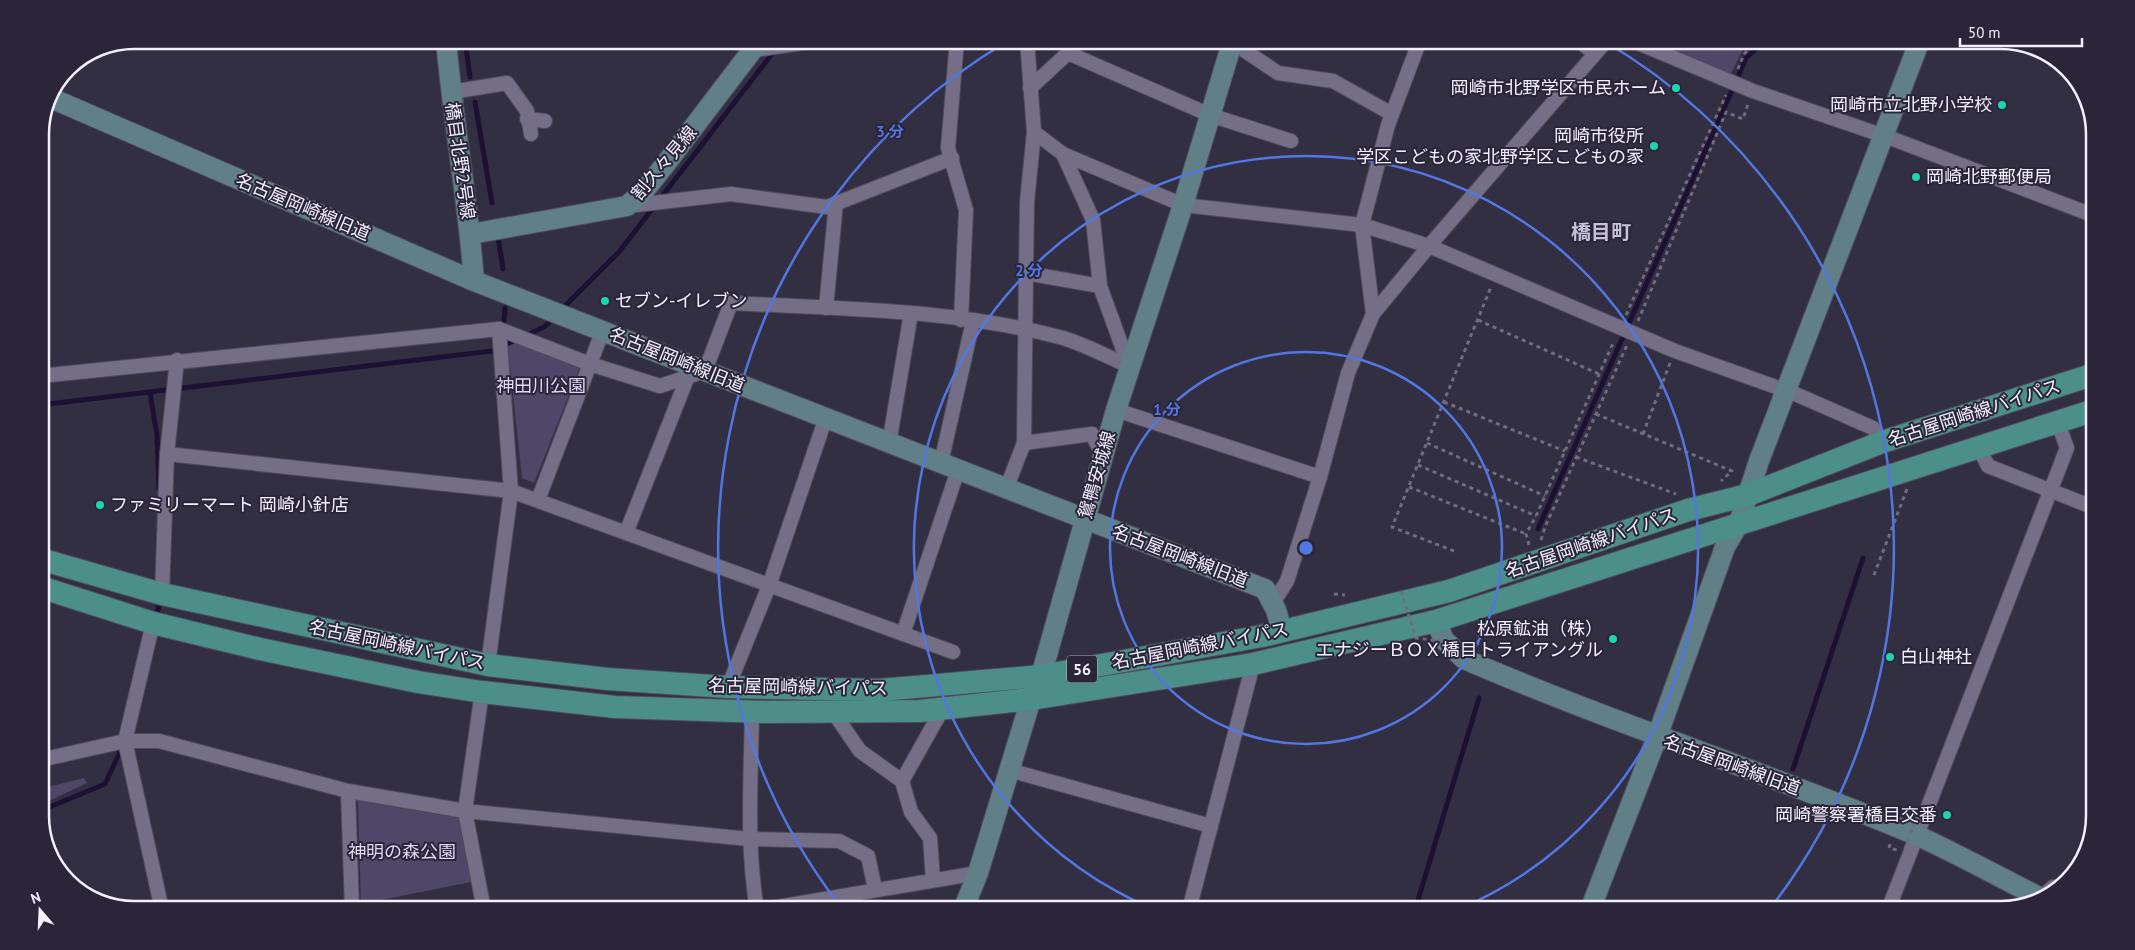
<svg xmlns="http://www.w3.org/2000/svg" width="2135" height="950" font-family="'PT Sans','Noto Sans JP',sans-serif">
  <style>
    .green { fill: #4f4767 }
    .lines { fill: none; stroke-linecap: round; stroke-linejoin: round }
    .stream { stroke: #1c1035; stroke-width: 5 }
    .street-casing { stroke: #4f4b5c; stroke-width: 16 }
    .secondary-casing { stroke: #4f4b5c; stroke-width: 22 }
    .primary-casing { stroke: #4f4b5c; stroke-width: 24 }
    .path { stroke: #706c7e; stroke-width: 3; stroke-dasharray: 4 4; stroke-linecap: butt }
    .street { stroke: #746f86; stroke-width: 14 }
    .secondary { stroke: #607f87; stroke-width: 20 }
    .primary { stroke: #4c8f88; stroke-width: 22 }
    .path-bridge { stroke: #706c7e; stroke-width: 3; stroke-dasharray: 4 4; stroke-linecap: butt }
    .ring { fill: none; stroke: #5276e2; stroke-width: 2.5 }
    .poi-dot { fill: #1fd5b0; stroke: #2a2539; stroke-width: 2 }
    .labels { text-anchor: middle; stroke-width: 4; stroke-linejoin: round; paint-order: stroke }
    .shield { fill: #2a2539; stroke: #b7b3c3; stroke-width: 1 }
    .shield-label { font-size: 16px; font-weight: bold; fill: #f3f0fe }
    .poi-label { font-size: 18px; fill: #f3f0fe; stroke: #2a2539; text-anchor: end }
    .street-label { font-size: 18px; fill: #f3f0fe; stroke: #2a2539 }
    .park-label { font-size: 18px; fill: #dfd9f7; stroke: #2a2539 }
    .quarter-label { font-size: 20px; font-weight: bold; fill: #c6c1db; stroke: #2a2539 }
    .rim { fill: none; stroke: #f3f0fe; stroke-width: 2.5 }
    .centre { fill: #5276e2; stroke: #2a2539; stroke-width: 2.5 }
    .ring-label { font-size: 15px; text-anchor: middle; font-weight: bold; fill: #5276e2; stroke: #2a2539; stroke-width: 4; stroke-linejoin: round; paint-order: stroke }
  </style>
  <rect width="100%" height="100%" fill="#332f43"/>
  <g class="green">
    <path d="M 1631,40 L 1753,40 L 1744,48 L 1729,77 Z"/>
    <path d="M 507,339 L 580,367 L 534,483 L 522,478 Z"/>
    <path d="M 84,778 L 87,783 L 40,805 L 40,789 Z"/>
    <path d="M 358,801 L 459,818 L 471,882 L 361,904 Z"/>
  </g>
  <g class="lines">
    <g class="stream">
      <path d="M 465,40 L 470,77"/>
      <path d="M 1738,77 L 1746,58 L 1766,40"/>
      <path d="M 475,102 L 492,203"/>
      <path d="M 498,237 L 503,269"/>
      <path d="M 561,310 L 619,252 L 775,50"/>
      <path d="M 504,321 L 505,308"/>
      <path d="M 525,336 L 544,327 L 554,318"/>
      <path d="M 150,393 L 157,435 L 159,489"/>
      <path d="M 40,405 L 492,351 L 518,339"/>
      <path d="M 1538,529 L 1733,88"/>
      <path d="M 156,619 L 160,600"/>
      <path d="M 1793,769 L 1863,558"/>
      <path d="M 40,811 L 105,784 L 123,745"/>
      <path d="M 1415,910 L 1479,698"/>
    </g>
    <g class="street-casing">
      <g id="street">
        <path d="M 957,40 L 948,148 L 966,210 L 961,320"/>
        <path d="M 1027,40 L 1034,132 L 1063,154 L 1183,205 L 1362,225 L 1429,246 L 1675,351 L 1793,393 L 1873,428 L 1882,442"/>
        <path d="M 1229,40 L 1278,73 L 1333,81 L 1392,114"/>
        <path d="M 1578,40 L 1594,53"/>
        <path d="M 1631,40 L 1753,91 L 1893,139 L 2095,216"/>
        <path d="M 754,50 L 822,40"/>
        <path d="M 1068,53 L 1210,115 L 1291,141"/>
        <path d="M 1030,88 L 1068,53 L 1075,40"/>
        <path d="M 451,92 L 507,83 L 527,111 L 531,134"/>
        <path d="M 527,119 L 545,121"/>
        <path d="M 1034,132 L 1027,202 L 1026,273 L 1100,286"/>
        <path d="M 1063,154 L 1093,220 L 1100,286 L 1129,366"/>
        <path d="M 627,206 L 731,194 L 827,207 L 952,158"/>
        <path d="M 826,308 L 836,203"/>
        <path d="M 1373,314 L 1362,225 L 1388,125 L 1420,40"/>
        <path d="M 40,376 L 499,329 L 590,364 L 660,386 L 705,371 L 731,303 C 842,309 956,309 1063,338 C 1086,345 1108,357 1129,366"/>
        <path d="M 1116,410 L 1320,477"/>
        <path d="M 1024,443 L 1092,434 L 1103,456"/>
        <path d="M 889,444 L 911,313"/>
        <path d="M 1979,448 L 1988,466 L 2095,508"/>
        <path d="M 167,454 L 511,491 L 953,652"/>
        <path d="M 941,463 L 973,321"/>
        <path d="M 1006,489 L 1024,443 L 1026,273"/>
        <path d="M 538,500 L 603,330"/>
        <path d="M 626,533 L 688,376"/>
        <path d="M 162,594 L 167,454 L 177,360"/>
        <path d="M 1273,603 L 1287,581 L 1320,477 L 1348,373 L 1373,314 L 1429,246 L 1607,40"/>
        <path d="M 153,623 L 125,741 L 162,910"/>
        <path d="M 903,634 L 958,470"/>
        <path d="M 488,665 L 511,491 L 499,329"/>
        <path d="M 728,687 L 769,586 L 826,417"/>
        <path d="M 482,692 L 465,811 L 484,910"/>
        <path d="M 752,712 C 751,778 746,844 757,910"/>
        <path d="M 833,712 L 860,751 L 902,781 L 911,812 L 930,838 L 933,880"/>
        <path d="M 40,760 L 125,741 L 159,741 L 348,791 L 465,811 L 749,839 L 839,841 L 868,856 L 875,889"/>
        <path d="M 1009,770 L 1211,826"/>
        <path d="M 902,781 L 943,708"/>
        <path d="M 348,791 L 352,910"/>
        <path d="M 2041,898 L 2053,887 L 2057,889"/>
        <path d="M 759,910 L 978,873"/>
        <path d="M 1189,910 L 1253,664"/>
        <path d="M 1888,910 L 2067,448 L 2058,423"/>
      </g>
    </g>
    <g class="secondary-casing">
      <g id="secondary">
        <path d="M 446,40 C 453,121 468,200 474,281"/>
        <path d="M 53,99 L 474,281 L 1265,589 L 1276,610 L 1282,631"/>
        <path d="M 471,234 L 627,206 L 644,191 L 664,166 L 760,40"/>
        <path d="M 1436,621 L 1444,640 L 1464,659 C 1612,723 1767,772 1916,835 C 1958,854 1999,877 2041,898"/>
        <path d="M 963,910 L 978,873 L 1031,699 L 1041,676 L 1116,410 L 1183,205 L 1233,40"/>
        <path d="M 1590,910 L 1657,737 L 1725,547 L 1738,525 L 1759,461 L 1920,40"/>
      </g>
    </g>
    <g class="primary-casing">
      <g id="primary">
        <path d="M 40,559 L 162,594 L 488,665 L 607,679 L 728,687 L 880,690 L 1041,676 L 1262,636 L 1449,591 L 1688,510 L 1748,495 L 1882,442 L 2095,374"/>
        <path d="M 40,587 L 153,623 L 260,649 L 418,682 L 482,692 L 615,707 L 765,712 L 920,711 L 1031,699 L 1253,664 L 1436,621 L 2095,410"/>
      </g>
    </g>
    <g class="path">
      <path d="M 1738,69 L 1744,54 L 1759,40"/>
      <path d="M 1626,315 L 1726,95"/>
      <path d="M 1478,320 L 1599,374"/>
      <path d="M 1638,321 L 1726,112 L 1743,119 L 1748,104"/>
      <path d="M 1444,402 L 1565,451"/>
      <path d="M 1596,414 L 1732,471 L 1721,481"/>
      <path d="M 1643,434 L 1670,363"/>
      <path d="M 1427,443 L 1545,496"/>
      <path d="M 1576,457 L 1676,494"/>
      <path d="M 1418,465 L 1536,516"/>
      <path d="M 1409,487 L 1526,534"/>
      <path d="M 1541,540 L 1545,527 L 1627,345"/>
      <path d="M 1529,545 L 1526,534 L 1536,516 L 1614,341"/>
      <path d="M 1454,551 L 1392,527 L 1491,287"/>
      <path d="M 1874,575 L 1907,489"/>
      <path d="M 1334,594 L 1345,595"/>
      <path d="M 1477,645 L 1483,625"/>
      <path d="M 1890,844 L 1889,848 L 1897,850"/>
    </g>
    <use href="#street" class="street"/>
    <use href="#secondary" class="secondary"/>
    <use href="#primary" class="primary"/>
    <g class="path-bridge">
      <path d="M 1401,591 L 1416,638 L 1477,646"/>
      <path d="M 1905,849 L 1917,817"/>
    </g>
  </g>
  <g class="ring">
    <circle cx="1306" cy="548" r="196"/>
    <path d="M1153 909A392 392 0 1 1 1459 909"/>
    <path d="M840 906A588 588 0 0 1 1008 41M1604 41A588 588 0 0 1 1772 906"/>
  </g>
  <g class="poi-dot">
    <circle cx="1676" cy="88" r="5"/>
    <circle cx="2002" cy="105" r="5"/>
    <circle cx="1654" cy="146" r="5"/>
    <circle cx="1916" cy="177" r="5"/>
    <circle cx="605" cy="301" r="5"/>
    <circle cx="100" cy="505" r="5"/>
    <circle cx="1613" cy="639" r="5"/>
    <circle cx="1890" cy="657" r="5"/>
    <circle cx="1947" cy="815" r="5"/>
  </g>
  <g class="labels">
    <rect class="shield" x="1067" y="655.5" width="30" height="27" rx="4"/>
    <g class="shield-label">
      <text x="1082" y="675">56</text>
    </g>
    <g class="poi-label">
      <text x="1666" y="94">岡崎市北野学区市民ホーム</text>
      <text x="1992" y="111">岡崎市立北野小学校</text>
      <text x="1644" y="142">岡崎市役所<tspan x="1644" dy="21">学区こどもの家北野学区こどもの家</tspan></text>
      <text x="1926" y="183" text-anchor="start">岡崎北野郵便局</text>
      <text x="615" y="307" text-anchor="start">セブン-イレブン</text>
      <text x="110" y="511" text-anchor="start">ファミリーマート 岡崎小針店</text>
      <text x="1603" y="635">松原鉱油（株）<tspan x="1603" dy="21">エナジーＢＯＸ橋目トライアングル</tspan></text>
      <text x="1900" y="663" text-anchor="start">白山神社</text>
      <text x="1937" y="821">岡崎警察署橋目交番</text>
    </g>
    <g class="street-label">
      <text transform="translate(460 161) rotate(82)" y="6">橋目北野2号線</text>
      <text transform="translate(664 163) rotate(-50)" y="6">割久々見線</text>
      <text transform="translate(303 207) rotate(23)" y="6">名古屋岡崎線旧道</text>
      <text transform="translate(677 360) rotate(22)" y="6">名古屋岡崎線旧道</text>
      <text transform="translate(1974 413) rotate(-18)" y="6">名古屋岡崎線バイパス</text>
      <text transform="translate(1097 475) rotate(-74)" y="6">鴛鴨安城線</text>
      <text transform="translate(1591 543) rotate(-19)" y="6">名古屋岡崎線バイパス</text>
      <text transform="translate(1180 556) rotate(21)" y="6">名古屋岡崎線旧道</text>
      <text transform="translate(397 645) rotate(12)" y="6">名古屋岡崎線バイパス</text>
      <text transform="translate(1200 646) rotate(-11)" y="6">名古屋岡崎線バイパス</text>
      <text transform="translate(798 687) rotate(1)" y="6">名古屋岡崎線バイパス</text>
      <text transform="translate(1732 765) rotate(20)" y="6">名古屋岡崎線旧道</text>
    </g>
    <g class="park-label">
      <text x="541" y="392">神田川公園</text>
      <text x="402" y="858">神明の森公園</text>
    </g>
    <g class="quarter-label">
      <text x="1601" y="239">橋目町</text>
    </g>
  </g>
  <path d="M0 0H2135V950H0ZM134 49H2001A85 85 0 0 1 2086 134V816A85 85 0 0 1 2001 901H134A85 85 0 0 1 49 816V134A85 85 0 0 1 134 49Z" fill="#2a2539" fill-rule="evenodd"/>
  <path class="rim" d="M134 49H2001A85 85 0 0 1 2086 134V816A85 85 0 0 1 2001 901H134A85 85 0 0 1 49 816V134A85 85 0 0 1 134 49Z"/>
  <circle cx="1306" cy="548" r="8" class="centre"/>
  <g class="ring-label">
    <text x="890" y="137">3 分</text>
    <text x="1029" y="276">2 分</text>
    <text x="1167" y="415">1 分</text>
  </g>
  <g transform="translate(40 910) rotate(341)" stroke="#2a2539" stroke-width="4" paint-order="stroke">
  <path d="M0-4L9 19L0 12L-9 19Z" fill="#f3f0fe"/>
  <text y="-8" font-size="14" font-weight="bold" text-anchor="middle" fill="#f3f0fe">N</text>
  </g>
  <path d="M1960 38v8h122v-8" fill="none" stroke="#f3f0fe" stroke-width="2.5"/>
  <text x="1968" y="38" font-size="15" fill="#f3f0fe" stroke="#2a2539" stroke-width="4" paint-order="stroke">50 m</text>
</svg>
